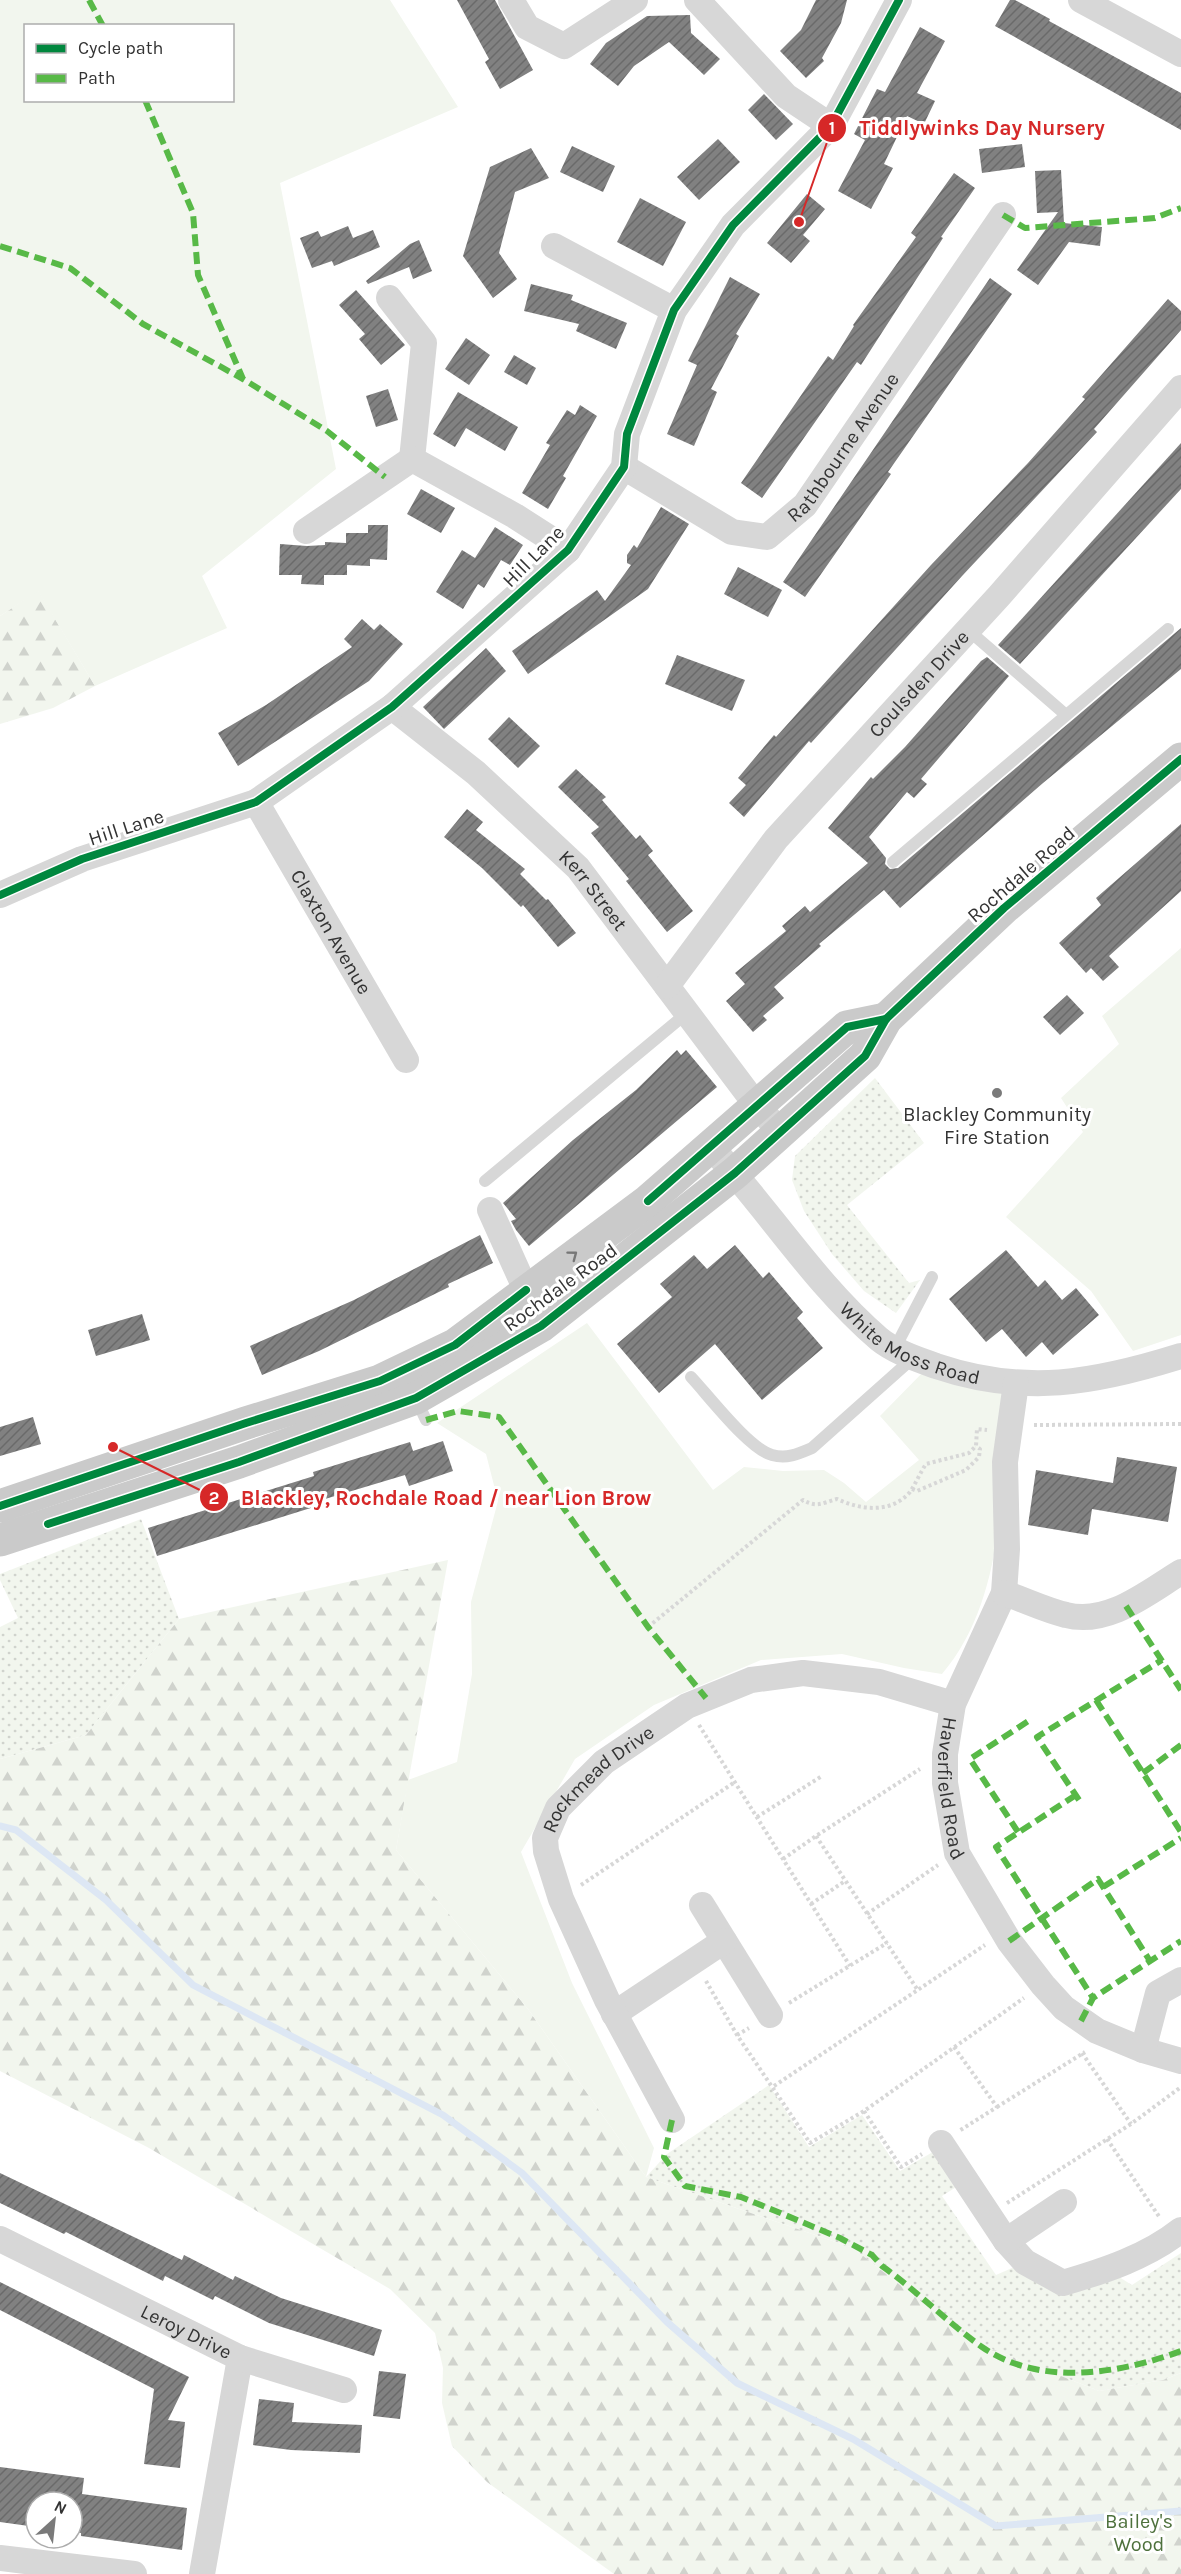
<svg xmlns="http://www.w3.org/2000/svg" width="1181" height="2574" font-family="Karla,sans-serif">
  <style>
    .grass { fill: url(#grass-dots) }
    .forest { fill: url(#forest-firs) }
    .green { fill: #f2f6ee; fill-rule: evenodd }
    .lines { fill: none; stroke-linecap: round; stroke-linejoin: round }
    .stream { stroke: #dde7f4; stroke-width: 7 }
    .building { fill: url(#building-hatch) }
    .path { stroke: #d7d7d7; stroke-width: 4; stroke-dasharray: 3 3; stroke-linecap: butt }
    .lane { stroke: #d7d7d7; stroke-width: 12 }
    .street { stroke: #d7d7d7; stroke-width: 26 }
    .primary { stroke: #cacaca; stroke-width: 33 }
    .quiet { stroke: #58b947; stroke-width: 6; stroke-dasharray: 12 6; stroke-linecap: butt }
    .cycleway-casing { stroke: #fff; stroke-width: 11 }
    .cycleway { stroke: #00873e; stroke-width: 8 }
    .oneway { stroke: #777 }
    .poi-dot { fill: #7a7a7a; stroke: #fff; stroke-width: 2 }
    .labels { text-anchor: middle; stroke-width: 6; stroke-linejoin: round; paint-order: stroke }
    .street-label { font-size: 20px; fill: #333; stroke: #fff }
    .poi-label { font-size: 20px; fill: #333; stroke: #fff }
    .park-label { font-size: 20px; fill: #4e713d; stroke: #fff }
    .leader { fill: none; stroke: #d62828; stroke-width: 2 }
    .callout-dot { fill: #d62828; stroke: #fff; stroke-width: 2 }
    .mark-label { font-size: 18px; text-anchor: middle; font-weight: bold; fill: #fff }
    .callout-label { font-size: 21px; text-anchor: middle; font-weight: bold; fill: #d62828; stroke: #fff; stroke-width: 6; stroke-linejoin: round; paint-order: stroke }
  </style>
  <defs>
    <pattern id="grass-dots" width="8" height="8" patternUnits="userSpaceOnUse" patternTransform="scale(1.5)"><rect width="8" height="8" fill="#f2f6ee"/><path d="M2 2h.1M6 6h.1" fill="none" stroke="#d0d3cd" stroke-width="1.8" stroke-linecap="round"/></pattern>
    <pattern id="forest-firs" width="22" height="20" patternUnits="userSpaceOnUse" patternTransform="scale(1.5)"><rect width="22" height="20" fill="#f2f6ee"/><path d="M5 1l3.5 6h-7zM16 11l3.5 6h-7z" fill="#d0d3cd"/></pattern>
    <pattern id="building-hatch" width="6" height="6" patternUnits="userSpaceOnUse" patternTransform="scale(1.5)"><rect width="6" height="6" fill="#818181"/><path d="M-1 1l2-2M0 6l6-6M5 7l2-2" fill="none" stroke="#6a6a6a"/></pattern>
  </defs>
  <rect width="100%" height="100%" fill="#fff"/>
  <g class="grass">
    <path d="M 875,1078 L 924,1143 L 847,1205 L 909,1283 L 920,1280 L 896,1313 L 864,1291 L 832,1254 L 804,1211 L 792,1180 L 795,1156 Z"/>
    <path d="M 141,1519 L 179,1619 L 86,1735 L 0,1759 L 0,1627 L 18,1618 L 0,1580 L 0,1574 Z"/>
    <path d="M 769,2085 L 809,2147 L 862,2115 L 900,2171 L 938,2149 L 961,2184 L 942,2196 L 996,2275 L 1012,2268 L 1119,2277 L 1132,2285 L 1181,2253 L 1181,2373 L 1163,2380 L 1099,2391 L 970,2340 L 853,2248 L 646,2177 L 667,2154 Z"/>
  </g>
  <g class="forest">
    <path d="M 38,590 L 95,686 L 53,708 L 0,724 L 0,616 Z"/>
    <path d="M 448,1560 L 396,1850 L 528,2009 L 646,2177 L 853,2248 L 970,2340 L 1099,2391 L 1163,2380 L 1181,2373 L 1181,2574 L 614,2574 L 487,2482 L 452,2446 L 442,2403 L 443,2368 L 435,2333 L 390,2289 L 149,2148 L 0,2071 L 0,1759 L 86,1735 L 179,1619 Z"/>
  </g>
  <g class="green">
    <path d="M 0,0 L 390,0 L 458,107 L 280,183 L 336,469 L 202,576 L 227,628 L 95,686 L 38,591 L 0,616 ZM 26,26 L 232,26 L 232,100 L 26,100 Z"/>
    <path d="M 1181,948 L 1181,1335 L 1133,1351 L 1091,1291 L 1006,1217 L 1083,1132 L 1061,1098 L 1119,1044 L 1102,1016 Z"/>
    <path d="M 587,1323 L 713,1490 L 744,1467 L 783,1471 L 824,1470 L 844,1483 L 866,1502 L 919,1460 L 880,1416 L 928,1367 L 1009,1392 C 1001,1485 1006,1599 942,1674 L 904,1668 L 842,1654 L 761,1660 L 654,1705 L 575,1759 L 521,1852 L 572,1983 L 654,2148 L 646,2177 L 528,2009 L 396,1850 L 408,1780 L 457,1762 L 472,1674 L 471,1602 L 498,1501 L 486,1454 L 437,1423 Z"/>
  </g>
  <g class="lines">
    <path class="stream" d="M 0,1826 L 16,1830 L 106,1900 L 193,1985 L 443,2115 L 522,2173 L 667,2322 L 737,2383 L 853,2439 L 996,2526 L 1181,2511"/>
  </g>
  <g class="building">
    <path d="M 457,0 L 495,0 L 533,70 L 500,89 L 485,62 L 489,59 Z"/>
    <path d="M 816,0 L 847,0 L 841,23 L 822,58 L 824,61 L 806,78 L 780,51 L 801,30 Z"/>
    <path d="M 1010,0 L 1015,0 L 1050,19 L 1049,21 L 1181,93 L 1181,130 L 995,26 Z"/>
    <path d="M 690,15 L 691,33 L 720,59 L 704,75 L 669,42 L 634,66 L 618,86 L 590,64 L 606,43 L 647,16 Z"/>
    <path d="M 920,27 L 945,41 L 917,93 L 935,101 L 924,124 L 907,116 L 884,164 L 893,168 L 871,209 L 838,191 L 865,140 L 854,134 L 877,89 L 885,92 Z"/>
    <path d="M 764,94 L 793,124 L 776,140 L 748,110 Z"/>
    <path d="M 718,139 L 740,162 L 699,200 L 677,177 Z"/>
    <path d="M 1022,144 L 1025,167 L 982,173 L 979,149 Z"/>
    <path d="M 572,146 L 615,166 L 603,192 L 560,172 Z"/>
    <path d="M 531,148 L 549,178 L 515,192 L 499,253 L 517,279 L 493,298 L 463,256 L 490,167 Z"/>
    <path d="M 1061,170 L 1064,223 L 1102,227 L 1100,246 L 1069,242 L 1038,285 L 1017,270 L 1058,212 L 1037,213 L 1035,171 Z"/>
    <path d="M 954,173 L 975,188 L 941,237 L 943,238 L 861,365 L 857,362 L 762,498 L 741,483 L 828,356 L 833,360 L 854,326 L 853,325 L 916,237 L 911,233 Z"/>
    <path d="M 807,194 L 825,209 L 803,235 L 810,241 L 791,263 L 767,243 Z"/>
    <path d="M 640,198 L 686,222 L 663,266 L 617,242 Z"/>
    <path d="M 348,226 L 353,238 L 373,230 L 380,247 L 334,266 L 332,261 L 312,268 L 300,238 L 318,231 L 321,237 Z"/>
    <path d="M 419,240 L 432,271 L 413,279 L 409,267 L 368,284 L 366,281 L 410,244 Z"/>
    <path d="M 730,277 L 760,294 L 736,334 L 739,336 L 711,389 L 717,392 L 694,446 L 667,434 L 697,365 L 688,361 Z"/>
    <path d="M 990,278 L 1012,294 L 888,472 L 891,474 L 805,597 L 783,582 Z"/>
    <path d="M 531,284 L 573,295 L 571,300 L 627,323 L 616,349 L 576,331 L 579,324 L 524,311 Z"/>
    <path d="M 356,290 L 405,345 L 381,365 L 359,339 L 365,334 L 339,305 Z"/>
    <path d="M 1168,299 L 1181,311 L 1181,330 L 1094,429 L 1097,432 L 962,576 L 811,743 L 809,741 L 744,817 L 729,803 L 746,785 L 738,778 L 774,735 L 776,737 L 931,565 L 1028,463 L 1085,399 L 1082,397 Z"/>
    <path d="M 466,338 L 490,355 L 469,385 L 445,369 Z"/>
    <path d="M 514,355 L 536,368 L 527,385 L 504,372 Z"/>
    <path d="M 388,389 L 398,420 L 376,427 L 366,396 Z"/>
    <path d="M 458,392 L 518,427 L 505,451 L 466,428 L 455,447 L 433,434 Z"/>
    <path d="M 580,405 L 597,416 L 563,476 L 566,478 L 548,509 L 522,493 L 550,445 L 546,443 L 567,410 L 575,415 Z"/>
    <path d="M 1181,443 L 1181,489 L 1020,664 L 998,645 Z"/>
    <path d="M 421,489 L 455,508 L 441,533 L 407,514 Z"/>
    <path d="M 661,507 L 689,524 L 648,589 L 528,674 L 512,651 L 597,590 L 605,601 L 631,565 L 627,563 L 627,555 L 634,545 L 637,548 Z"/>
    <path d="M 368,525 L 388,525 L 387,560 L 370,559 L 370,566 L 347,565 L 347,575 L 324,575 L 324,585 L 301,584 L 302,575 L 279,575 L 280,544 L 307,546 L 325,545 L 325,542 L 346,543 L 346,533 L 368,533 Z"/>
    <path d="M 495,527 L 523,545 L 510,565 L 501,560 L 484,588 L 478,584 L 463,609 L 436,592 L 462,550 L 475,558 Z"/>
    <path d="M 738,567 L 782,590 L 768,617 L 724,594 Z"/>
    <path d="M 362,619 L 374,630 L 380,624 L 403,644 L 369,681 L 238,766 L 218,733 L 266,705 L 352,647 L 344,639 Z"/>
    <path d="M 1181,628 L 1181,669 L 1043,783 L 900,908 L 884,890 L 819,944 L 821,946 L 774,987 L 784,998 L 763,1016 L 767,1020 L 753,1032 L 726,1001 L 745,984 L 735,973 L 786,931 L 782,926 L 805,906 L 810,912 L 868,863 L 828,828 L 871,777 L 873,779 L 905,747 L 981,661 L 987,657 L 1009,676 L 921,779 L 927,784 L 914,798 L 907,792 L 869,837 L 886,858 L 885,864 L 890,869 L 898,868 Z"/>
    <path d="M 486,648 L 506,671 L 444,729 L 423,707 Z"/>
    <path d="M 677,655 L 745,680 L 732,711 L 665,684 Z"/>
    <path d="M 509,717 L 540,746 L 518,768 L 488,739 Z"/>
    <path d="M 576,769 L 606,797 L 602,800 L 636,839 L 640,835 L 653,851 L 648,855 L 693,911 L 667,932 L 626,881 L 629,879 L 591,833 L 599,827 L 558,787 Z"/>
    <path d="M 467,809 L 483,822 L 476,830 L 525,869 L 520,874 L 546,900 L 548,899 L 576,933 L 558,947 L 523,905 L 521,907 L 482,868 L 444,837 Z"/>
    <path d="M 1181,824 L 1181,891 L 1109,956 L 1119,967 L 1103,981 L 1091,968 L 1086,973 L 1059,943 L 1101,905 L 1096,898 Z"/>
    <path d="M 1067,995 L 1084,1013 L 1060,1035 L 1043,1017 Z"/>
    <path d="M 677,1050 L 681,1055 L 686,1050 L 717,1087 L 529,1246 L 516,1230 L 511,1221 L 516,1219 L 503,1203 L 573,1140 L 636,1090 Z"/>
    <path d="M 480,1235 L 493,1263 L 448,1284 L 449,1287 L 319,1351 L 262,1375 L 250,1346 L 354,1300 Z"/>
    <path d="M 735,1245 L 763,1278 L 769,1272 L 803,1312 L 797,1318 L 823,1348 L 762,1400 L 715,1344 L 659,1393 L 617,1344 L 672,1297 L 660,1284 L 694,1255 L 707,1269 Z"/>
    <path d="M 1006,1250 L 1038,1287 L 1045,1280 L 1062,1300 L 1076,1288 L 1099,1315 L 1053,1355 L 1042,1342 L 1026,1357 L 1002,1329 L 986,1342 L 949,1299 Z"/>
    <path d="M 142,1314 L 150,1340 L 96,1356 L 88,1330 Z"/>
    <path d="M 33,1417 L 41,1444 L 0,1456 L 0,1427 Z"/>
    <path d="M 443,1441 L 453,1471 L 409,1486 L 405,1475 L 315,1502 L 317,1506 L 157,1556 L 148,1528 L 314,1476 L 313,1472 L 410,1442 L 413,1451 Z"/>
    <path d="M 1117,1457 L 1177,1467 L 1168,1522 L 1092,1509 L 1088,1535 L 1028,1525 L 1036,1470 L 1113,1483 Z"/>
    <path d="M 0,2173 L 182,2260 L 184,2255 L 233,2280 L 235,2276 L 281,2298 L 382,2330 L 374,2356 L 269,2323 L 215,2296 L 213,2300 L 165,2276 L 163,2281 L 66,2232 L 64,2234 L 0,2203 Z"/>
    <path d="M 0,2282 L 189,2377 L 168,2420 L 185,2422 L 180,2468 L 144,2464 L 154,2389 L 0,2310 Z"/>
    <path d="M 379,2371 L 406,2374 L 400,2419 L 373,2416 Z"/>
    <path d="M 259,2399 L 294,2403 L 292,2422 L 362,2425 L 360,2453 L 291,2450 L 253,2445 Z"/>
    <path d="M 0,2467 L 84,2478 L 82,2494 L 187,2508 L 182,2550 L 81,2536 L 81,2533 L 72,2532 L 72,2502 L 36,2502 L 36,2527 L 0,2522 Z"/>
  </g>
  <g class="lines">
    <g class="path">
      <path d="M 1034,1425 L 1181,1424"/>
      <path d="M 912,1489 L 917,1491 L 966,1470 L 979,1457 L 980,1449 L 976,1446"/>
      <path d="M 648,1627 L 803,1500 C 817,1508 822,1503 837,1499 C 861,1510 891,1514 910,1492 C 916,1483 920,1473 926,1464 L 969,1453 L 976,1446 L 977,1429 L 987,1430"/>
      <path d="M 699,1725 L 850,1966"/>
      <path d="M 757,1817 L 822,1776"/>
      <path d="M 816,1836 L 917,1989"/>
      <path d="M 783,1859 L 816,1836 L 920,1769"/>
      <path d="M 581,1885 L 735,1782"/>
      <path d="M 811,1904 L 845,1881"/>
      <path d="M 867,1914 L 938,1865"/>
      <path d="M 706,1981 L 737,2035 L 810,2143 L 864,2111 L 1024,1998"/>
      <path d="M 789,2003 L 887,1943"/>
      <path d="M 737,2035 L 749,2028"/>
      <path d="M 954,2047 L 997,2107 L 959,2131"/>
      <path d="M 1082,2053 L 1131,2124"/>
      <path d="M 774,2086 L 985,1945"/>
      <path d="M 997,2107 L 1085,2052"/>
      <path d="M 864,2111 L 901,2167 L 922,2154"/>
      <path d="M 1107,2139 L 1160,2218"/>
      <path d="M 1007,2203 L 1131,2124 L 1181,2087"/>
    </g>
    <g class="lane">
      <path d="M 967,629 L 1066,715"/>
      <path d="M 893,862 L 1168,629"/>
      <path d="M 485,1181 L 687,1013"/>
      <path d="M 895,1348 L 932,1277"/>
      <path d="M 691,1377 C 708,1395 749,1449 772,1455 C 787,1459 798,1454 812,1448 L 913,1358"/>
      <path d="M 416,1399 L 426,1420"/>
    </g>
    <g class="street">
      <path d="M 511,0 L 527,27 L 564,46 L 635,0"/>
      <path d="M 697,0 L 786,96 L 831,126"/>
      <path d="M 1081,0 L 1181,54"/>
      <path d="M 554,246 L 674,310"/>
      <path d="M 389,298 L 424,343 L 412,459 L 515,516 L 568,550"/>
      <path id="s1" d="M 624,467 L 732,532 L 767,537 L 805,505 L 1003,215"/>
      <path d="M 306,531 L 412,459"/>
      <path id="s2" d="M 392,707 L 476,773 L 578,868 L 748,1094 L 780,1132"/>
      <path id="s3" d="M 256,802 L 406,1060"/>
      <path d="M 0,895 L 82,859 L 256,802 L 392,707 L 568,550 L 624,467 L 627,434 L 674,310 L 733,225 L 831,126 L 899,0"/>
      <path id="s4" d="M 667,986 L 776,839 L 999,596 L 1181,388"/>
      <path id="s5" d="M 711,1147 C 768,1209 815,1284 879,1339 C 895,1352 917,1359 936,1366 C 1025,1396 1095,1383 1181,1356"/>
      <path d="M 490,1210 L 526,1290 L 544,1323"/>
      <path id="s6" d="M 1016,1383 L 1005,1462 L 1007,1549 L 1004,1593 L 953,1704 L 945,1754 L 945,1783 L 957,1853 L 1009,1941 L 1043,1985 L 1064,2008 L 1097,2031 L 1143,2050 L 1181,2061"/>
      <path d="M 1004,1593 C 1025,1600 1045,1610 1066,1615 C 1108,1626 1148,1592 1181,1572"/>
      <path d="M 702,1905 L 770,2015"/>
      <path d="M 614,2014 L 724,1941"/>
      <path d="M 1143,2050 L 1158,1993 L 1181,1980"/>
      <path id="s7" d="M 672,2120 L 607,2000 L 561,1899 L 546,1851 L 545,1838 L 558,1808 L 604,1762 L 687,1706 L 751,1680 L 803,1673 L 879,1682 L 953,1704"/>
      <path d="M 941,2143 L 1006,2241 L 1025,2262 L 1063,2283 C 1104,2271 1147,2257 1181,2230"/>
      <path id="s8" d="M 0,2239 L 240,2358 L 202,2574"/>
      <path d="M 1006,2241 L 1064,2202"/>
      <path d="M 240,2358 L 344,2390"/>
      <path d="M 0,2558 L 134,2574"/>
    </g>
    <g class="primary">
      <path d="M 0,1506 L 246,1423 L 380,1381 L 455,1345 L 648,1201 L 847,1027 L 886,1019"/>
      <path d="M 0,1540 L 239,1462 L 416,1398 L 541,1326 L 735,1173 L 865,1056 L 886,1019 L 1004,908 L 1181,759"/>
    </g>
    <g class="quiet">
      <path d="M 89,0 L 103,26"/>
      <path d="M 145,100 L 193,213 L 198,275 L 243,379 L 327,431 L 385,477"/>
      <path d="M 1003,215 L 1025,228 L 1155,218 L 1181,208"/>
      <path d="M 0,246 L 70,268 L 143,324 L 243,379"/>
      <path d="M 426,1420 L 458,1411 L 499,1417 L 648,1627 L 706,1698"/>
      <path d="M 1126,1606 L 1181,1690"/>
      <path d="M 1096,1700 L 1181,1832"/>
      <path d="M 1143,1773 L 1181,1745"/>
      <path d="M 1076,1795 L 996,1847 L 1093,1998"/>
      <path d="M 1079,1800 L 1037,1737 L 1162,1660"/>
      <path d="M 1018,1832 L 970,1759 L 1030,1720"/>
      <path d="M 1103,1887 L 1181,1838"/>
      <path d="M 1009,1941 L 1098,1879 L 1150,1961"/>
      <path d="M 1081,2021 L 1093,1998 L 1181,1941"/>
      <path d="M 672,2120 L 664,2157 L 685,2186 L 741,2197 L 778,2212 L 840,2238 L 872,2255 L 882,2266 C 917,2291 947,2322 982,2347 C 1040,2387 1119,2374 1181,2351"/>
    </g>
    <g class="cycleway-casing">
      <g id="cycleway">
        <path d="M 0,895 L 82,859 L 256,802 L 392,707 L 568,550 L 624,467 L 627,434 L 674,310 L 733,225 L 831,126 L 899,0"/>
        <path d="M 648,1201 L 847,1027 L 886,1019"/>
        <path d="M 0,1506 L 246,1423 L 380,1381 L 455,1345 L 526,1290"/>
        <path d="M 48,1524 L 239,1462 L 416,1398 L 541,1326 L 735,1173 L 865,1056 L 886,1019 L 1004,908 L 1181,759"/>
      </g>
    </g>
    <use href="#cycleway" class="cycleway"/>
  </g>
  <defs><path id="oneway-chevron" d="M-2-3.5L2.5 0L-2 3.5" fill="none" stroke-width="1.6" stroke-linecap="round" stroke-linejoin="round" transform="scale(1.5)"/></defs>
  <use class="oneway" href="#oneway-chevron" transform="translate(573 1255) rotate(-37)"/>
  <circle class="poi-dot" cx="997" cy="1093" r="6"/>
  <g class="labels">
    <g class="street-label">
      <text dy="7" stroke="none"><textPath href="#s1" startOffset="280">Rathbourne Avenue</textPath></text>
      <text transform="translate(533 556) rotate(-45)" y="7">Hill Lane</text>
      <text dy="7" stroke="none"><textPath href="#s4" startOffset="394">Coulsden Drive</textPath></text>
      <text transform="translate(126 827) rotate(-18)" y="7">Hill Lane</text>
      <text transform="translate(1021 874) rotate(-41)" y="7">Rochdale Road</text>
      <text dy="7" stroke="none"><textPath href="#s2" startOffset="273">Kerr Street</textPath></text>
      <text dy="7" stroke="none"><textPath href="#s3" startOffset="150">Claxton Avenue</textPath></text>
      <text transform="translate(560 1287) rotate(-36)" y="7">Rochdale Road</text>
      <text dy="7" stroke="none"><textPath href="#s5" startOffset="285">White Moss Road</textPath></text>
      <text dy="7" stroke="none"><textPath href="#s7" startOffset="392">Rockmead Drive</textPath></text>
      <text dy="7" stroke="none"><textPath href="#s6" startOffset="418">Haverfield Road</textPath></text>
      <text dy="7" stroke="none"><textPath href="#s8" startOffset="208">Leroy Drive</textPath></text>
    </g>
    <g class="poi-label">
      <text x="997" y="1121">Blackley Community<tspan x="997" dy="23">Fire Station</tspan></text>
    </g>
    <g class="park-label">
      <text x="1139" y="2528">Bailey's<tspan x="1139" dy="23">Wood</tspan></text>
    </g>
  </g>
  <path class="leader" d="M799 222L832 128M113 1447L214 1497"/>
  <g class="callout-dot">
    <circle cx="799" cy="222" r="6"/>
    <circle cx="113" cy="1447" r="6"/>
    <circle cx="832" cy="128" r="15"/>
    <circle cx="214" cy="1497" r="15"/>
  </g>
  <g class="mark-label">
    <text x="832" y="134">1</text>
    <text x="214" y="1504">2</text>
  </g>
  <g class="callout-label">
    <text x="982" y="135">Tiddlywinks Day Nursery</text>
    <text x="446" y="1505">Blackley, Rochdale Road / near Lion Brow</text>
  </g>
  <rect x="24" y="24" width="210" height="78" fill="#ffffff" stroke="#adadad" stroke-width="1.5"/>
  <rect x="36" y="44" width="30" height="9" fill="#00873e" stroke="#adadad" stroke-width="1.5"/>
  <text x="78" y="54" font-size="18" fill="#333333">Cycle path</text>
  <rect x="36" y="74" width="30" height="9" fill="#58b947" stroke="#adadad" stroke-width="1.5"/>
  <text x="78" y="84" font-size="18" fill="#333333">Path</text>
  <g transform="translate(54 2520) rotate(27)"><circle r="28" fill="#ffffff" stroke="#adadad" stroke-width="1.5"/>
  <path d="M0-4.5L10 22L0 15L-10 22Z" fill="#7a7a7a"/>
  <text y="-9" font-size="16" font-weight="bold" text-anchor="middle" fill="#333333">N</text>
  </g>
</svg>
